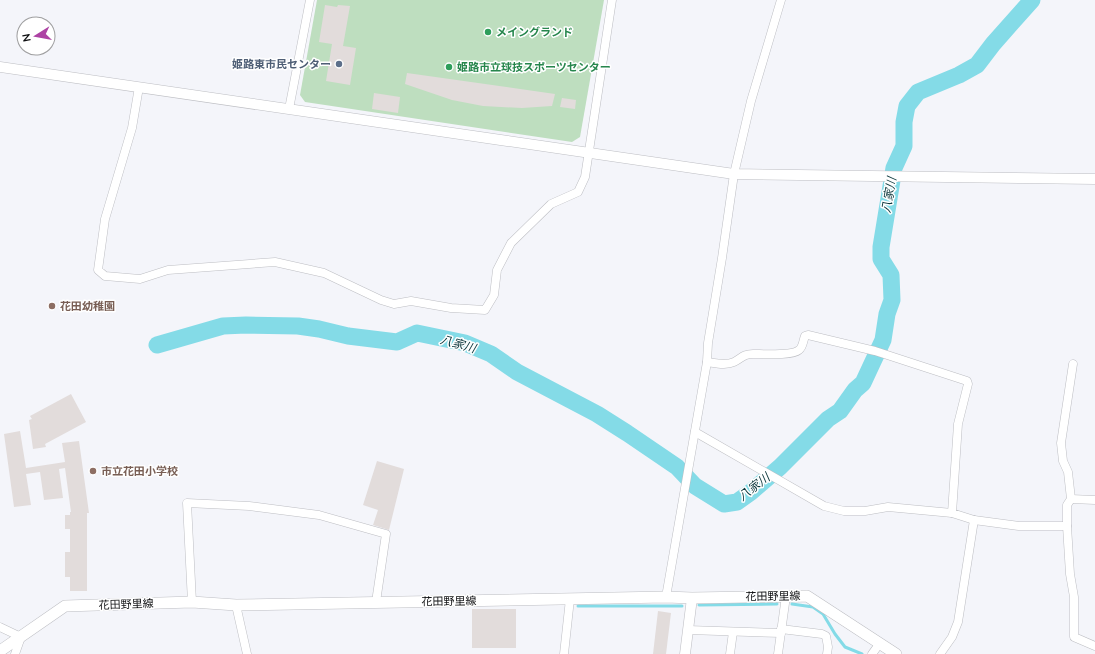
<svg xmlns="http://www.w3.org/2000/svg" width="1095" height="654" font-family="Quicksand,'Noto Sans JP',sans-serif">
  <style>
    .green { fill: #bedebf }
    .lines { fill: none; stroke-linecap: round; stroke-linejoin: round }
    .stream { stroke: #84dbe7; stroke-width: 3 }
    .river { stroke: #84dbe7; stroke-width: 17 }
    .building { fill: #e2dcdb }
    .minor-casing { stroke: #bdbec3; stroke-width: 9 }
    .tertiary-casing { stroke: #bdbec3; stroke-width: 11 }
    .secondary-casing { stroke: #bdbec3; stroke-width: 12 }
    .minor { stroke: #fff; stroke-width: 8 }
    .tertiary { stroke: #fff; stroke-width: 10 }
    .secondary { stroke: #fff; stroke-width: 11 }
    .leisure-dot { fill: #2e9e5b; stroke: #fff; stroke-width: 1.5 }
    .service-dot { fill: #5c6f8a; stroke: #fff; stroke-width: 1.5 }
    .education-dot { fill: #8d6e63; stroke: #fff; stroke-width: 1.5 }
    .labels { text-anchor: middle; stroke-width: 3; stroke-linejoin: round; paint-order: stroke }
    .leisure-label { font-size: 11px; font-weight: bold; fill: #27864d; stroke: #fff; text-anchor: start }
    .service-label { font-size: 11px; font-weight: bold; fill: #4e5e75; stroke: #fff; text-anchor: end }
    .education-label { font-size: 11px; font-weight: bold; fill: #785e54; stroke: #fff; text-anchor: start }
    .street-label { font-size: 11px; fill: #0e0f11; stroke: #fff }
    .water-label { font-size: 12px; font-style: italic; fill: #0c373c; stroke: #fff }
  </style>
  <rect width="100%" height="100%" fill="#f4f5fa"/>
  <path class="green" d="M 317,0 L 604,0 L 580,137 L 572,142 L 305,102 L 300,95 Z"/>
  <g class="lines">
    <g class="stream">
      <path d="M 792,604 L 813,607 L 823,614 L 835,634 L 845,647 L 862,654"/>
      <path d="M 699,605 L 777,604"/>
      <path d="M 578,606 L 682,606"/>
    </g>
    <path class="river" d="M 157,345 L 223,326 L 246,325 L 298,326 L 319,329 L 348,336 L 397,342 L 417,333 L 465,343 L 491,354 L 517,372 L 597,414 L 627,433 L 677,467 L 695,486 L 724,504 L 737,502 L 751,492 L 780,467 L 828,419 L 840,411 L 855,390 L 863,383 L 883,340 L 887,314 L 892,300 L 891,275 L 881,259 L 881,247 L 894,168 L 904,146 L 904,122 L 907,106 L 918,92 L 959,75 L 977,65 L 993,44 L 1032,0"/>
  </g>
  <g class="building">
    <path d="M 325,5 L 337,7 L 338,5 L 350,6 L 343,46 L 356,48 L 350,85 L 326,81 L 332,44 L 319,42 Z"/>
    <path d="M 407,73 L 555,94 L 552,106 L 522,108 L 483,106 L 452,100 L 405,84 Z"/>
    <path d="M 374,93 L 400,97 L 398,113 L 372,109 Z"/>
    <path d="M 562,98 L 576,100 L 575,109 L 560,107 Z"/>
    <path d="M 71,394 L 86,422 L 45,444 L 46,447 L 33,449 L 29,420 L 32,419 L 30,416 Z"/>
    <path d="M 20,431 L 26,468 L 65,462 L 62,443 L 79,441 L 89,513 L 87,513 L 87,591 L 70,591 L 70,577 L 65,577 L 65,552 L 70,552 L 70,529 L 65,529 L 65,515 L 70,515 L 70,512 L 71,512 L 65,468 L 59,469 L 63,498 L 44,500 L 40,472 L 26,474 L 31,505 L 14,507 L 4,434 Z"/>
    <path d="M 377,461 L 404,469 L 389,530 L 373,525 L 378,510 L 363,505 Z"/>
    <rect x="472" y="609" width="44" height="39"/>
    <path d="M 658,611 L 671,613 L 666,654 L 653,654 Z"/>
  </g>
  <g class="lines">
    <g class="minor-casing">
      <g id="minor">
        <path d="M 139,87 L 132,128 L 105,219 L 98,270 L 105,276 L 140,279 L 168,270 L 275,262 L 324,273 L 381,300 L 394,304 L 411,301 L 451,308 L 485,310 L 494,295 L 497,270 L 511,243 L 551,204 L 578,192 L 585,177 L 612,0"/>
        <path d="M 289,109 L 310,0"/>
        <path d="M 707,362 C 715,363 726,366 734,362 C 742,358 743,354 753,354 C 763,354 792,356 799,350 C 803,347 803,341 805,336 L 808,335 L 875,351 L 967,381 L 968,384 L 958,424 L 952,513 L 974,520 L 1019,526 L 1067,526"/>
        <path d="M 1073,364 L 1061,443 L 1063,461 L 1068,472 L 1071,499 L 1067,505 L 1067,526 L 1070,574 L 1074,597 L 1074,637 L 1095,646"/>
        <path d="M 695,432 L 824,506 L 844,511 L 865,511 L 888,507 L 952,513"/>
        <path d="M 1071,499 L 1095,500"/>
        <path d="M 666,597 L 707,362 L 708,343 L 722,258 L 734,174 L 751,101 L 781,0"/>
        <path d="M 192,602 L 187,503 L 249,506 L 319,515 L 386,534 L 376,602"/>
        <path d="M 236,605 L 247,654"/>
        <path d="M 0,627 L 21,637 L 15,654"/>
        <path d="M 781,629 L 822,634 L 826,636 L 828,647 L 827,654"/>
        <path d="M 688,630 L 781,633"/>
        <path d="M 564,654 L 570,599"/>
        <path d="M 730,654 L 733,632"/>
        <path d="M 778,654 L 786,596"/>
        <path d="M 872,654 L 880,643"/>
        <path d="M 940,654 L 952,637 L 958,622 L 974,520"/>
      </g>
    </g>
    <g class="tertiary-casing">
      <g id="tertiary">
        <path d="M 0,67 L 734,174 L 1095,179"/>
        <path d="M 685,654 L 692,598"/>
      </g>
    </g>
    <g class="secondary-casing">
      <path id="secondary" d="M 0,651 L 65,606 L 192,602 L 236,605 L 666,597 L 692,598 L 807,596 L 896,654"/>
    </g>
    <use href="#minor" class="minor"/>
    <use href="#tertiary" class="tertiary"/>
    <use href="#secondary" class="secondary"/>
  </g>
  <g class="leisure-dot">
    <circle cx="488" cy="32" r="4"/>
    <circle cx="449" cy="67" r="4"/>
  </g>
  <circle class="service-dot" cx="339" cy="64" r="4"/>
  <g class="education-dot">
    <circle cx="52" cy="306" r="4"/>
    <circle cx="93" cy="471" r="4"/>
  </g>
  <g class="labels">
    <g class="leisure-label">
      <text x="496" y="36">メイングランド</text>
      <text x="457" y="71">姫路市立球技スポーツセンター</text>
    </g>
    <g class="service-label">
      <text x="331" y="68">姫路東市民センター</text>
    </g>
    <g class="education-label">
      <text x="60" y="310">花田幼稚園</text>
      <text x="101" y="475">市立花田小学校</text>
    </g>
    <g class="street-label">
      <text transform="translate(773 596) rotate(-1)" y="4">花田野里線</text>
      <text transform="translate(449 601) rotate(-1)" y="4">花田野里線</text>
      <text transform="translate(126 604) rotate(-2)" y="4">花田野里線</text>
    </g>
    <g class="water-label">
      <text transform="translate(889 195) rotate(-80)" y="4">八家川</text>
      <text transform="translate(458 344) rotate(16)" y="4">八家川</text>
      <text transform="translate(754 487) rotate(-38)" y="4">八家川</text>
    </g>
  </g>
  <g transform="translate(36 36) rotate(259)"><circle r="19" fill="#ffffff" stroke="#9f9fa0"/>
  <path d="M0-3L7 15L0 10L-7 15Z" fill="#ad42a4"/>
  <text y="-6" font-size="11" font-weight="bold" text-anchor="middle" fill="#0e0f11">N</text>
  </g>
</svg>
